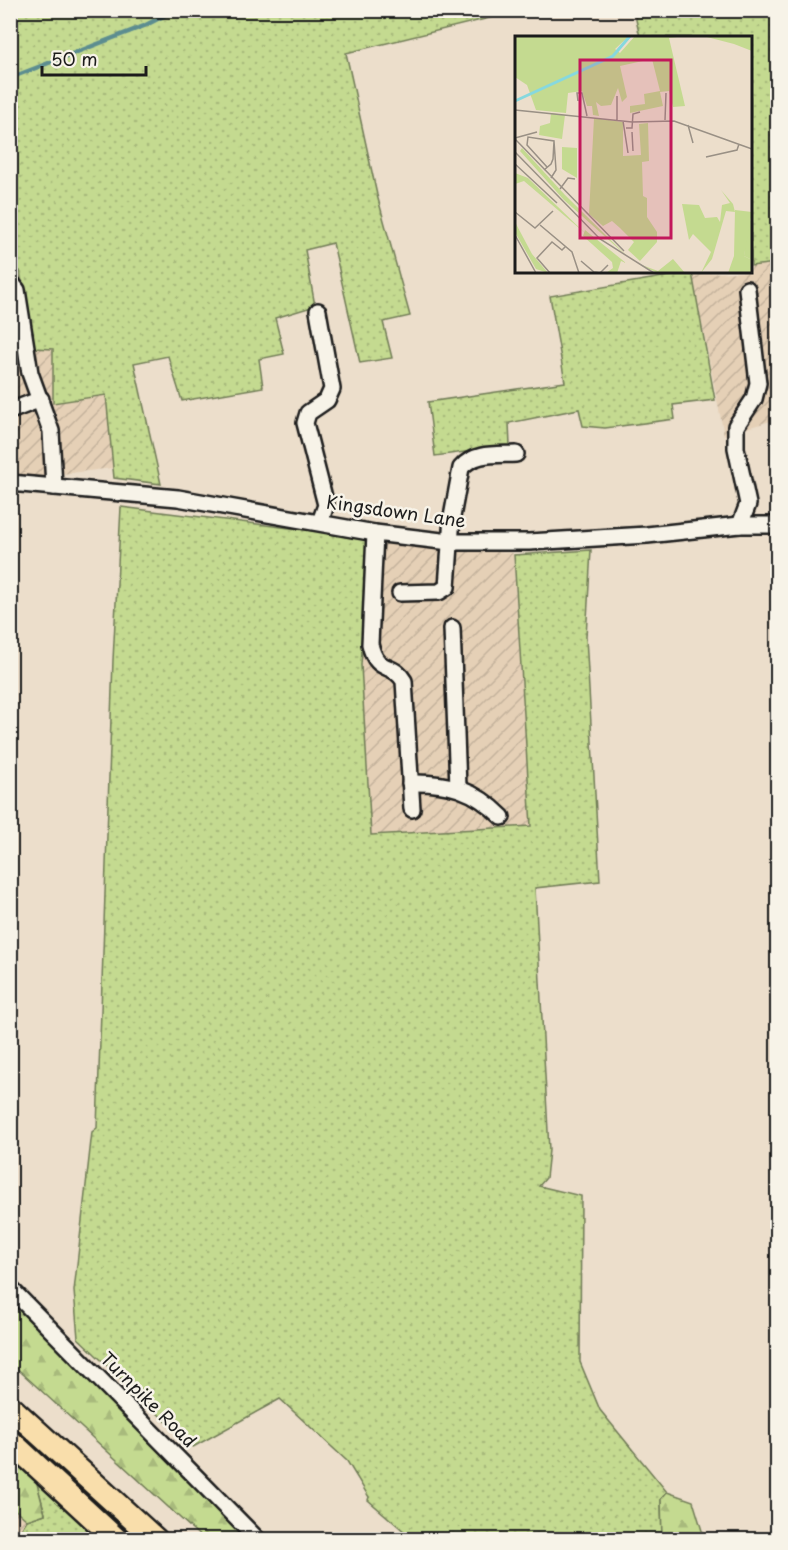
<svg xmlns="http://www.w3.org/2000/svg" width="788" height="1550" font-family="'Playpen Sans',sans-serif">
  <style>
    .industrial { fill: url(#industrial-furrows) }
    .grass { fill: url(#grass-dots); stroke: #707b56; stroke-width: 1.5 }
    .forest { fill: url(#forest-firs); stroke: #707b56; stroke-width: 1.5 }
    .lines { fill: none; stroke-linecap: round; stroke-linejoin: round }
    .stream { stroke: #5c8d90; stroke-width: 4.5 }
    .minor-casing { stroke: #1c1c1c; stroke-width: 20 }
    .highway-casing { stroke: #1c1c1c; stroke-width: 27 }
    .minor { stroke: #f7f3e8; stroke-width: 15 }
    .highway { stroke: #f9deab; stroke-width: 22 }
    .labels { text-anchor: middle; stroke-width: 5; stroke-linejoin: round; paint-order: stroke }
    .street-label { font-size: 18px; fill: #1c1c1c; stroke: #f7f3e8 }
    .inset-river { fill: none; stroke: #86d8de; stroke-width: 3 }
    .inset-road { fill: none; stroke: #999085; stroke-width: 1.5 }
    .view { fill: #c2185b; fill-opacity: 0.15; stroke: #c2185b; stroke-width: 3 }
    .inset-edge { fill: none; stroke: #1c1c1c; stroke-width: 3 }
  </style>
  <defs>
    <pattern id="industrial-furrows" width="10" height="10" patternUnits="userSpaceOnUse" patternTransform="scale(1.5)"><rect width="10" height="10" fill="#e5d0b6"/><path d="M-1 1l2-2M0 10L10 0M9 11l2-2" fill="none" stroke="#c4b29c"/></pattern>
    <pattern id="grass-dots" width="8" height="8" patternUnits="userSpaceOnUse" patternTransform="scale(1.5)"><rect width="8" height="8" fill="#c4da90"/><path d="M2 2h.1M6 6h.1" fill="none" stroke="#a8ba7c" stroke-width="1.8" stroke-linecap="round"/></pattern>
    <pattern id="forest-firs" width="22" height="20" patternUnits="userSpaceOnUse" patternTransform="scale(1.5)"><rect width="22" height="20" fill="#c4da90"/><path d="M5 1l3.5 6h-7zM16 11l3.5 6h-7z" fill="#a8ba7c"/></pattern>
  </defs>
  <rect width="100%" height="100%" fill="#ecdecb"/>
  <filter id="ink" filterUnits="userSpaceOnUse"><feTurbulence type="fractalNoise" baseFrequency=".0167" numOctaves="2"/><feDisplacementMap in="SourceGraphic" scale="12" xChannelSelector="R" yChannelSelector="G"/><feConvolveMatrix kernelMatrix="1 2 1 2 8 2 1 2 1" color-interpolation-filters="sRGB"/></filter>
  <g filter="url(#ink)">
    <g class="industrial">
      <path d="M 776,263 L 777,419 L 724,435 L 692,273 L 750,272 L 751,266 Z"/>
      <path d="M 20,270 L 33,347 L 53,349 L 53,403 L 106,395 L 113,468 L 36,477 L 11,474 L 10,271 Z"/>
      <path d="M 370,538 L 454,549 L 513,553 L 531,826 L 371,835 L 361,665 Z"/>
      <path d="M 10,1506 L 27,1520 L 45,1514 L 74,1539 L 11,1539 Z"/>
    </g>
    <g class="grass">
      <path d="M 10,11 L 518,11 L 346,53 L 377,195 L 410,316 L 383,322 L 392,358 L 360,363 L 333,243 L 305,250 L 315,306 L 275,318 L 284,354 L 259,359 L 263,387 L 182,401 L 168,356 L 134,363 L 161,484 L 114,478 L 106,395 L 53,403 L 53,349 L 33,348 L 20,271 L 11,271 Z"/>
      <path d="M 634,11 L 777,11 L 777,271 L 776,263 L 751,266 L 750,38 L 640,37 Z"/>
      <path d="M 692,272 L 705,272 L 692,273 L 715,400 L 673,405 L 675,419 L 605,428 L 583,426 L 579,409 L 509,423 L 510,446 L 435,456 L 428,402 L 565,382 L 550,296 Z"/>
      <path d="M 121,507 L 370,538 L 361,665 L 371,835 L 531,826 L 514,555 L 591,550 L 586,637 L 600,881 L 535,888 L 549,1150 L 546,1178 L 539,1186 L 581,1196 L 580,1362 L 600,1410 L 667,1492 L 661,1500 L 662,1539 L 413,1539 L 368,1500 L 369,1497 L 347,1461 L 280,1399 L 193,1447 L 78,1338 L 74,1291 L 92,1132 L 97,1128 L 113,660 Z"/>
      <path d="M 36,1480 L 103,1539 L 34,1539 L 22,1528 L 27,1520 L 45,1514 Z"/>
    </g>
    <g class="forest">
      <path d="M 10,1300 L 248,1539 L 203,1539 L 11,1363 Z"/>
      <path d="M 10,1457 L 36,1480 L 45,1514 L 27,1520 L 11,1506 Z"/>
      <path d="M 667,1492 L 693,1501 L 703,1534 L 702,1539 L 662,1539 L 661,1499 Z"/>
    </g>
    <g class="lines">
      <path class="stream" d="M 10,78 L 144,26 L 175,10"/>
      <g class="minor-casing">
        <g id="minor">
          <path d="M 10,281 L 17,290 L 30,373 L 51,431 L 54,487"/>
          <path d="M 318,311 L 332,389 L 327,400 L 308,413 L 305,423 L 326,505 L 320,522"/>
          <path d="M 10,411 L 41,399"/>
          <path d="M 10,483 L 178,498 L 375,533 L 450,542 L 529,542 L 647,535 L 740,525 L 778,525"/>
          <path d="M 740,525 L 748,504 L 736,448 L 736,426 L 754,399 L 758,383 L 747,289"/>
          <path d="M 375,533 L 370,644 C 377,675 392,661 404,681 L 412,809"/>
          <path d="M 400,593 L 439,592 L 447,587 L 452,517 L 461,468 C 474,452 496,455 516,454"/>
          <path d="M 452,628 L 458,787"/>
          <path d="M 410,783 C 448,782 474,789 502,817"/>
          <path d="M 10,1288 L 258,1540"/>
        </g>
      </g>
      <g class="highway-casing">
        <g id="highway">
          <path d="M 10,1407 L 156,1540"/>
          <path d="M 10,1441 L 117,1540"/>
        </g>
      </g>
      <use href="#minor" class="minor"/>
      <use href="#highway" class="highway"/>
    </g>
  </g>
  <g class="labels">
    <g class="street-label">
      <text transform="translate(396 512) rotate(8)" y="6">Kingsdown Lane</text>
      <text transform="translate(148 1400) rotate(45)" y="6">Turnpike Road</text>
    </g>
  </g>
  <g transform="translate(515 36)">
    <rect width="237" height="237" fill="#ecdecb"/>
    <path d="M 0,0 L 114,0 L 100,13 L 105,17 L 120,0 L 170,0 L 154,2 L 170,70 L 158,71 L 154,55 L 145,56 L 148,70 L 115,77 L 115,70 L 130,68 L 129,58 L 145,55 L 137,23 L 105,30 L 112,61 L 107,66 L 103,52 L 96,69 L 86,70 L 81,66 L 84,80 L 78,79 L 77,70 L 72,70 L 67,55 L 53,57 L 51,77 L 21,74 L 12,49 L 0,41 ZM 188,0 L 237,0 L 237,15 L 219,8 ZM 36,77 L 50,79 L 47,103 L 24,99 L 25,90 L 35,87 ZM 79,82 L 108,86 L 108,120 L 126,119 L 124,88 L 133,87 L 134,125 L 127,126 L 128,160 L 132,162 L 132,181 L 142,196 L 142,206 L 125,225 L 113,214 L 119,206 L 105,192 L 97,185 L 88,190 L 74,178 ZM 47,111 L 62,112 L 62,142 L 47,133 ZM 206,154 L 218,168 L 220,176 L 211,175 L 197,223 L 186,237 L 196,216 L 178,198 L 174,204 L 167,168 L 184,169 L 190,182 L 202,181 L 205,186 L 207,169 L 215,167 ZM 237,182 L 237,224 L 229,220 L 232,190 ZM 70,194 L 111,227 L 106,225 L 102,237 L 91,237 L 98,232 L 97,226 L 68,200 ZM 158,223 L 170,237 L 142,237 L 124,228 L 143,235 Z" fill="#c4da90"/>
    <path d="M 7,112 L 50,159 L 114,222 L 49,164 L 5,115 ZM 0,137 L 13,142 L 71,198 L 9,145 L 0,148 ZM 220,174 L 237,176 L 229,220 L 237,224 L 237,237 L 213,237 L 219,220 ZM 0,186 L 17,218 L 33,237 L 21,233 L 1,198 Z" fill="#c4da90"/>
    <path class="inset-river" d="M 0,65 L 98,20 L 115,0"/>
    <path class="inset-road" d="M 102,60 L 102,84M 63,65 L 62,57 L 67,57 L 72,80M 0,74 L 117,86 L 159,85 L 237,113M 150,84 L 151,57M 108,85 L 113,117M 173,89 L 178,107M 111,92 L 117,92 L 118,78 L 125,76M 117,96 L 118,115M 0,102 L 22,96M 0,103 L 109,215M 0,116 L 85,203 L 139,237M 191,121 L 222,114 L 224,108M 0,128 L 42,167M 29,134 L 36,128 L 38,123 L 39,105 L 13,101 L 12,109 L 32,131M 36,142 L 41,134 L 39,105M 45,153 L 53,142 L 60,143M 0,176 L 20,192 L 38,175M 25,189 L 57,216 L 64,237M 0,199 L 21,237M 66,225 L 79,236 L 85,237 L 93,229M 35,237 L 22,222 L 37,206 L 47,214 L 51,210"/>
    <path class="view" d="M 65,24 L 156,24 L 156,202 L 65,202 Z"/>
    <rect width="237" height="237" class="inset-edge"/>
  </g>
  <rect width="788" height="1550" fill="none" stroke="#f7f3e8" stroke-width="36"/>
  <rect x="18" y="18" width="752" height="1514" fill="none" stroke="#1c1c1c" stroke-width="2" filter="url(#ink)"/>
  <path d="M42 66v9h104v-9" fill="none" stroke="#1c1c1c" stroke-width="3"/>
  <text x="51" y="66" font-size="18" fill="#1c1c1c" stroke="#f7f3e8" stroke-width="4.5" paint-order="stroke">50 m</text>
</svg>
